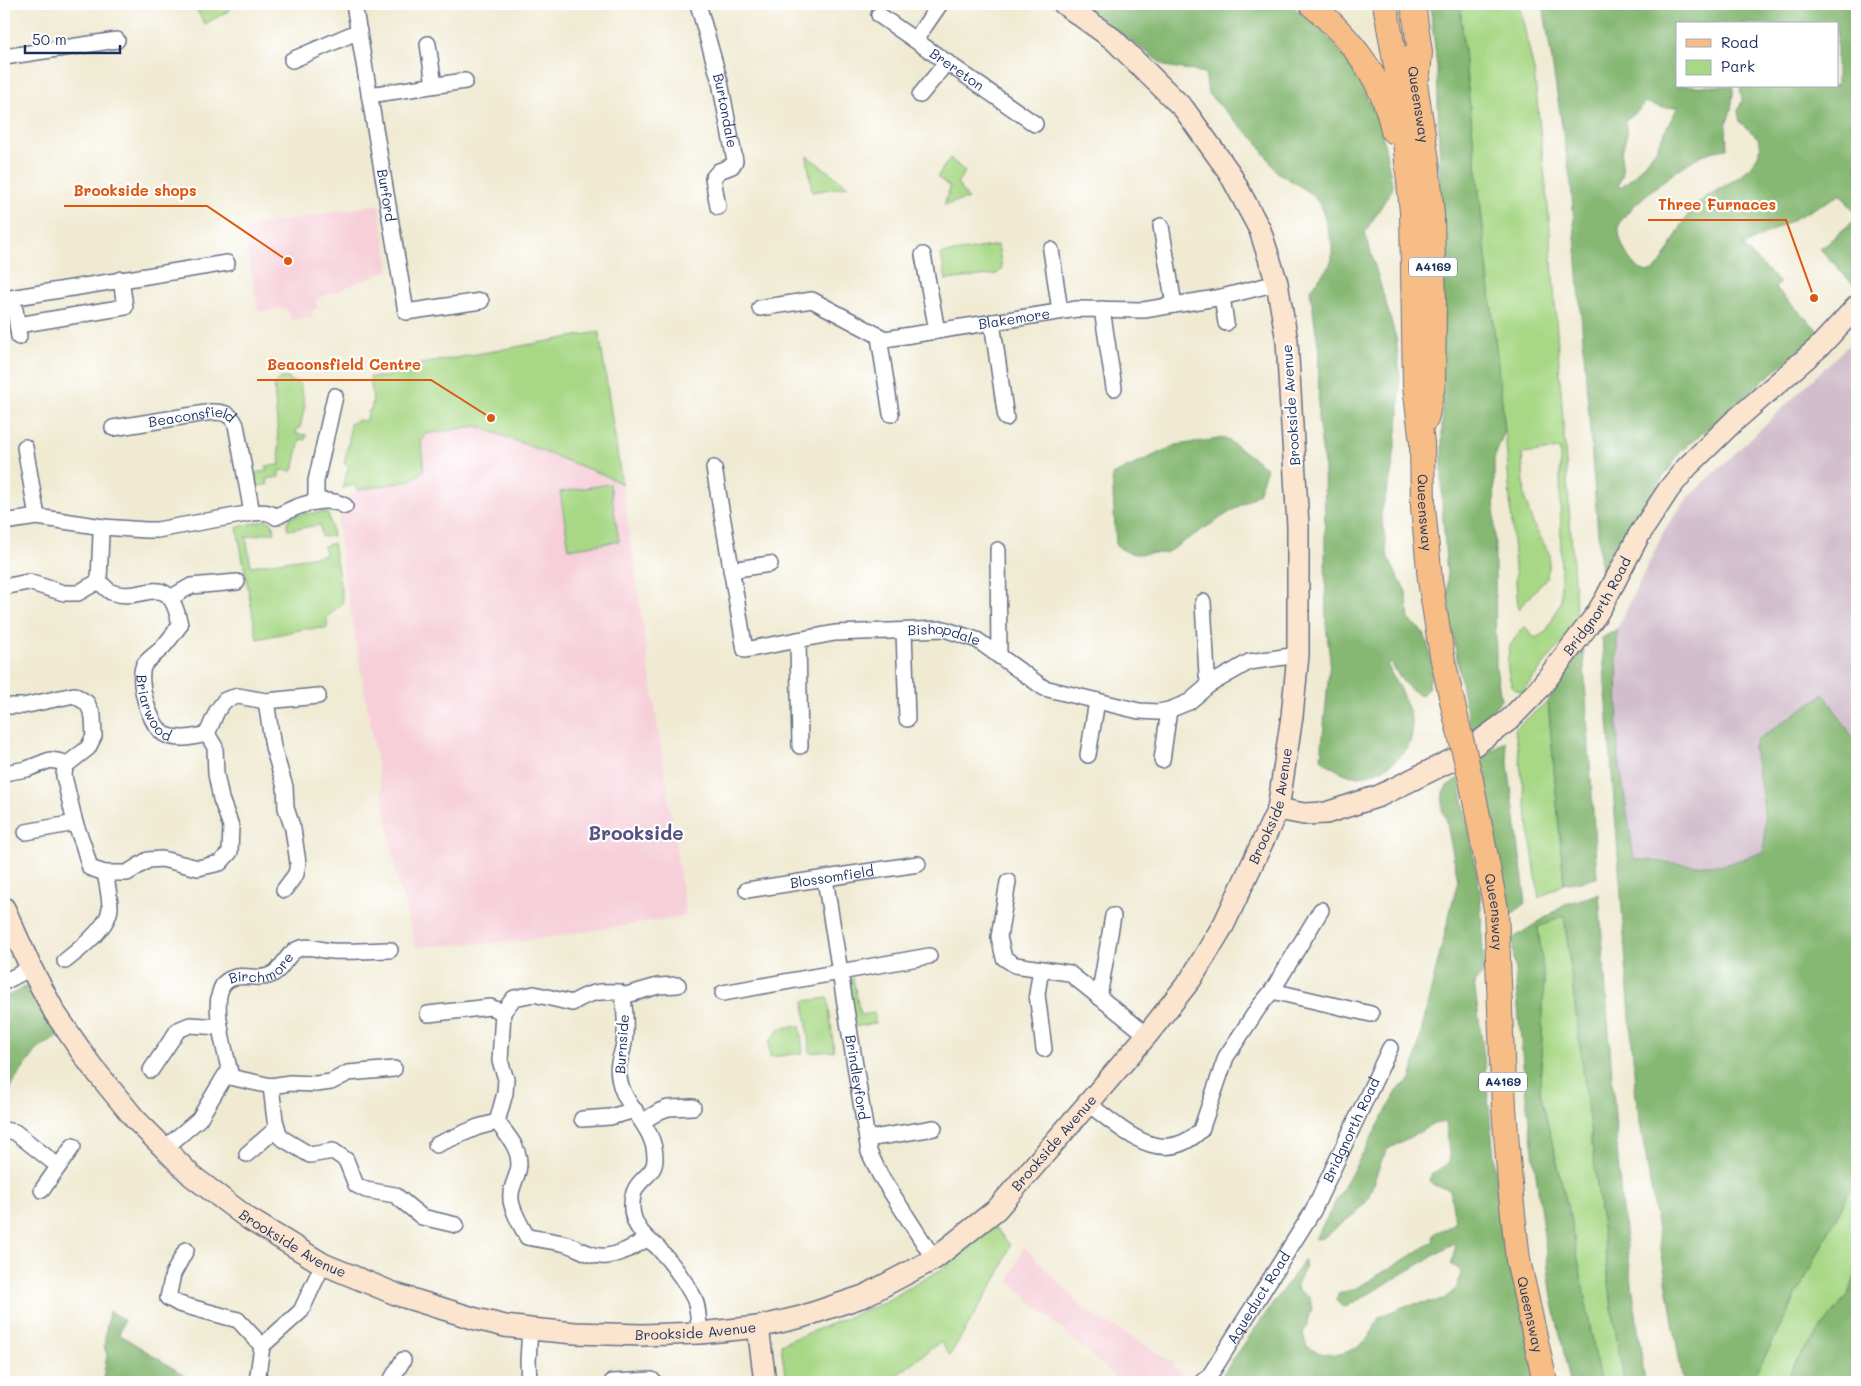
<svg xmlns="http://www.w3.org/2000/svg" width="1861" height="1386" font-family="Mali,sans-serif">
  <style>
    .built { fill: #f6cfd9 }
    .industrial { fill: #d1bdcb }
    .green { fill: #a8d886; stroke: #628472 }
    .forest { fill: #86b873; stroke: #507468; fill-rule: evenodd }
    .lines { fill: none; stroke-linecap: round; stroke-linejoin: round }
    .street-casing { stroke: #667087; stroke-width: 18 }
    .secondary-casing { stroke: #667087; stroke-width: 24 }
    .primary-casing { stroke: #667087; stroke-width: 26 }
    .street { stroke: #fff; stroke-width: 15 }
    .secondary { stroke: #fbe5cf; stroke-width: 21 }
    .primary { stroke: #f6be86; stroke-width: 24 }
    .primary-bridge-casing { stroke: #667087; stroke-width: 26; stroke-linecap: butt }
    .primary-bridge { stroke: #f6be86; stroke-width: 24 }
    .labels { text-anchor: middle; stroke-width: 4.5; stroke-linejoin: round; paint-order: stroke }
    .shield { fill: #fff; stroke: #5f6d8e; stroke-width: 1 }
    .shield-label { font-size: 12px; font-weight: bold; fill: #1b2f5e }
    .street-label { font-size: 14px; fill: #1b2f5e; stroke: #fff }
    .district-label { font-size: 19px; font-weight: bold; fill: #575183; stroke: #fff }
    .leader { fill: none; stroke: #de5710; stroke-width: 2 }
    .callout-dot { fill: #de5710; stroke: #fff; stroke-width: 2 }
    .callout-label { font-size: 15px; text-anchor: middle; font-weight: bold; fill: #de5710; stroke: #fff; stroke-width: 4.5; stroke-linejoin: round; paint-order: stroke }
  </style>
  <rect width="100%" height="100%" fill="#fff"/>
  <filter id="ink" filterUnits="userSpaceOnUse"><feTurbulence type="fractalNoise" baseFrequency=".02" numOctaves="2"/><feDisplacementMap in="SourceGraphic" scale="10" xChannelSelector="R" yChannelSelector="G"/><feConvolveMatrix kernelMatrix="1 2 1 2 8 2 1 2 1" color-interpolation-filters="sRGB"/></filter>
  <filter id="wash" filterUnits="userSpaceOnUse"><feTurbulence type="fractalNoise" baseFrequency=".0096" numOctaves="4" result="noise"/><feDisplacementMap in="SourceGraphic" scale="20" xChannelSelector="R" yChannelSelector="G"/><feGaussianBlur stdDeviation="1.12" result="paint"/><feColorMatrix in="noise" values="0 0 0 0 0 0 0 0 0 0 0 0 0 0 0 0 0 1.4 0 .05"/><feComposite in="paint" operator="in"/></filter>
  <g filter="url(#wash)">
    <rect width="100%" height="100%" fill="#f0ead2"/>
    <g class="built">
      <path d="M 374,205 L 379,206 L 390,270 L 316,299 L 318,309 L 313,310 L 313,317 L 291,320 L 286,308 L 258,312 L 244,228 Z"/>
      <path d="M 477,426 L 604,475 L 622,484 L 686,916 L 524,941 L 416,947 L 397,879 L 341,555 L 338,523 L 349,497 L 358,490 L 410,481 L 421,442 L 425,434 Z"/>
      <path d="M 1024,1246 L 1086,1311 L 1146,1345 L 1175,1364 L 1173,1366 L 1182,1373 L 1176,1382 L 1130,1382 L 1125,1376 L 1120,1381 L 1068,1335 L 1009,1281 Z"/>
    </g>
    <path class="industrial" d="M 1857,337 L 1857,739 L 1854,739 L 1824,694 L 1753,748 L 1757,766 L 1766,840 L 1763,852 L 1725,865 L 1692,865 L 1634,859 L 1618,753 L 1617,629 L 1666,527 L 1686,500 Z"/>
    <g class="green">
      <path d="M 193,4 L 226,4 L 230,10 L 205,24 Z"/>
      <path d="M 1460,4 L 1519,4 L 1534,71 L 1549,217 L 1577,623 L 1522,692 L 1514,689 C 1507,677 1506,660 1510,646 C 1513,640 1520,632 1524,626 L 1535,638 L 1546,632 L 1561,602 L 1560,449 L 1522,454 L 1525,499 L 1533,524 L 1550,555 L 1547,577 L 1518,609 L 1505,430 L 1465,62 Z"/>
      <path d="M 807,156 L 848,186 L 812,192 Z"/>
      <path d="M 950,158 L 965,172 L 957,183 L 968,199 L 944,205 L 950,187 L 937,177 Z"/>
      <path d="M 998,245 L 1002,269 L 997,274 L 946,280 L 941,254 Z"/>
      <path d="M 599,332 L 622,484 L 604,475 L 477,426 L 425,434 L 421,442 L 424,470 L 410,481 L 358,490 L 354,485 L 342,488 L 349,466 L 344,464 L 349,441 L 350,424 L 358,420 L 366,421 L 369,410 L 371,410 L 373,400 L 370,377 L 388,377 L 388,370 Z"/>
      <path d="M 280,378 L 289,378 L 289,380 L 300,384 L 305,405 L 300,428 L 297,428 L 296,434 L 307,435 L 305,440 L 300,439 L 293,471 L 279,470 L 279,477 L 267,479 L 268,485 L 257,486 L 255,473 L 267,471 L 266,466 L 280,465 L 274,384 Z"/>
      <path d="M 610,484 L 619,541 L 569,549 L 560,492 Z"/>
      <path d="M 322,512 L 328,513 L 333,536 L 322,537 L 320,525 L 288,530 L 287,523 L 289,518 L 297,515 Z"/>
      <path d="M 265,519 L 272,523 L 275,532 L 246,537 L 251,566 L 325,555 L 324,546 L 333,543 L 343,602 L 327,617 L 327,628 L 304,629 L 257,639 L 237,527 L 264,521 Z"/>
      <path d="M 1548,701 L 1564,884 L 1539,898 L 1515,729 Z"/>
      <path d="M 1564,915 L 1612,1308 L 1624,1382 L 1600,1382 L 1572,1226 L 1540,1091 L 1544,978 L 1538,927 Z"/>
      <path d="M 853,978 L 860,1015 L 874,1013 L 876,1023 L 849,1028 L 842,985 Z"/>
      <path d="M 828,998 L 834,1051 L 810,1053 L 804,1001 Z"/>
      <path d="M 800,1026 L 803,1053 L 770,1057 L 769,1042 L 780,1028 Z"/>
      <path d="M 1857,1177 L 1857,1272 L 1848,1295 L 1797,1360 L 1785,1382 L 1752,1382 Z"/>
      <path d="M 994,1226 L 1010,1245 L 1000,1272 L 950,1355 L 940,1342 L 888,1382 L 786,1382 L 781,1344 L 881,1304 L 947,1266 Z"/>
    </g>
    <g class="forest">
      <path d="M 1081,4 L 1288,4 L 1292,6 L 1322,30 L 1351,66 L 1380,123 L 1393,188 L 1365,232 L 1396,338 L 1400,375 L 1399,416 L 1392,470 L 1381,514 L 1388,558 L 1406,592 L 1409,620 L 1424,633 L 1430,652 L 1432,671 L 1428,689 L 1422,695 C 1406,691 1399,675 1390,662 L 1387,664 C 1396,685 1414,709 1412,733 C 1410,757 1378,776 1355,776 C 1343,775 1329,766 1321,758 L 1330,660 L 1326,624 L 1324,465 L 1318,418 L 1319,350 L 1310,290 L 1329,266 L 1332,260 L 1332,244 L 1321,206 L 1312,194 L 1277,172 L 1257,142 L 1208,94 L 1205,73 L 1165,66 Z"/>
      <path d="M 1430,4 L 1460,4 L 1465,62 L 1505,430 L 1494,459 L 1496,667 L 1501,700 L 1472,733 L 1463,694 L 1450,617 L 1442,504 L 1442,252 L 1437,67 Z"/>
      <path d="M 1543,4 L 1857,4 L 1857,216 L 1841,194 L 1743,246 L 1780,283 L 1775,288 L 1820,332 L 1681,451 L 1658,485 L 1602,586 L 1571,184 ZM 1677,24 L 1837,24 L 1837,86 L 1740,86 L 1742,100 L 1738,111 L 1740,122 L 1758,138 L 1761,147 C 1750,181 1718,184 1695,206 C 1684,216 1672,247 1662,261 C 1660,264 1657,268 1655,270 C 1636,281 1614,239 1620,223 C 1627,207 1687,160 1705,154 C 1712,151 1720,150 1727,149 L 1726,125 L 1731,110 L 1734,86 L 1677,86 ZM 1644,102 C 1656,106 1666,110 1678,106 L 1655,151 L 1633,177 L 1621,187 L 1618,186 L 1623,173 L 1621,155 L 1627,134 L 1625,121 C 1632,113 1640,113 1644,102 Z"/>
      <path d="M 1857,218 L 1857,279 L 1853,284 L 1820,249 Z"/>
      <path d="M 1225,438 L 1267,468 L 1258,494 L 1166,553 L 1136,554 L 1129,553 L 1116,546 L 1112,475 L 1176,445 Z"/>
      <path d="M 1617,629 L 1618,753 L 1634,859 L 1692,865 L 1725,865 L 1763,852 C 1769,828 1759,772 1753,748 L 1757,740 L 1824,694 L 1854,739 L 1857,739 L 1857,1177 L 1752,1382 L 1683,1382 L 1636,1098 L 1602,638 Z"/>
      <path d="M 1583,648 L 1597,878 L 1564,884 L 1548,701 Z"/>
      <path d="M 1505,741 L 1526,903 L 1508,917 L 1496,842 L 1479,758 Z"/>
      <path d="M 1459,778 L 1480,891 L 1484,972 L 1474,983 L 1484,1056 L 1500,1219 L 1538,1382 L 1217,1382 L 1304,1260 L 1306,1266 L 1297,1284 L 1297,1289 L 1310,1298 L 1312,1309 L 1303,1335 L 1307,1347 C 1330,1360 1348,1356 1368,1338 C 1373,1333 1376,1323 1379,1317 L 1407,1305 L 1443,1300 L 1457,1288 L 1461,1272 L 1456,1267 L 1451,1265 L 1455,1249 L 1454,1244 L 1346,1307 L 1341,1306 L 1337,1300 L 1338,1294 L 1357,1288 L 1433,1242 L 1434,1234 C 1441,1229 1449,1229 1455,1222 L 1450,1190 L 1431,1184 L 1429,1179 L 1432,1174 L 1450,1162 L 1446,1122 L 1434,1124 L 1388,1149 L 1382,1159 L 1367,1201 L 1357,1212 L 1323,1238 L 1315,1239 L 1399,1088 L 1411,1080 L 1428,1002 L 1458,880 L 1446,819 L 1442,809 L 1443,792 L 1447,786 Z"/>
      <path d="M 1599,894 L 1621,1201 L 1645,1382 L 1624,1382 L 1612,1308 L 1564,915 L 1538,927 L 1544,978 L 1540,1091 L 1572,1226 L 1600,1382 L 1570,1382 L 1552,1298 L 1526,1097 L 1512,939 L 1568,903 Z"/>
      <path d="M 29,985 L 59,1036 L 37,1050 L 8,1090 L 4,1088 L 4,998 Z"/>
      <path d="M 1857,1272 L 1857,1382 L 1785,1382 L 1797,1360 L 1848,1295 Z"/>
      <path d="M 109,1311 L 124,1320 L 119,1334 L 195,1382 L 105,1382 L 103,1379 L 107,1355 L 104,1346 Z"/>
    </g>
  </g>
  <g filter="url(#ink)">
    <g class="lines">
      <g class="street-casing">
        <g id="street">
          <path id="s1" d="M 354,4 L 406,312 L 481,301"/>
          <path id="s2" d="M 698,4 L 720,82 L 735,161 L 732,166 L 719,171 L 713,178 L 718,207"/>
          <path id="s3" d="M 879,15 L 1035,124"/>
          <path d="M 915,40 L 940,4"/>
          <path d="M 428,44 L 434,85"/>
          <path d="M 4,57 L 117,40"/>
          <path d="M 292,60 L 359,31"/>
          <path d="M 369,95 L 465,81"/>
          <path d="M 920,95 L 947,62"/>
          <path d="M 1161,226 L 1174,305"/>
          <path d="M 1051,250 L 1060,311"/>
          <path d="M 923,255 L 937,331"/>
          <path d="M 1222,297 L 1226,323"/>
          <path d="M 4,299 L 227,263"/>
          <path id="s4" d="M 760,308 L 812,300 L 885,339 L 1077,309 L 1144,310 L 1222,297 L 1277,283"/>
          <path d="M 15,309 L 19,337"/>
          <path d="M 1102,309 L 1114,388"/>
          <path d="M 992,322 L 1006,418"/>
          <path d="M 18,325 L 125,307 L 121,279"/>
          <path d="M 879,337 L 891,414"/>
          <path id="s5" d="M 113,428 L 212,412 C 224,412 231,414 236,425 L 252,513"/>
          <path d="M 25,447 L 37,517"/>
          <path id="s6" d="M 714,468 L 745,650 L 835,633 L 944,629 L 977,640 L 1044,688 L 1139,711 L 1158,712 L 1169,710 L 1189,702 L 1209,685 L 1249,662 L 1298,655"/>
          <path d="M 316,502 L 316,481 L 335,396"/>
          <path d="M 4,522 L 37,517 L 103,527 L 146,530 L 157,530 L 252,513 C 262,512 269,511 276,517 C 295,506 325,494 345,506"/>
          <path d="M 998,550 L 999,656"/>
          <path d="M 731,570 L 770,564"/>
          <path d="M 99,581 L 101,534 L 103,527"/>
          <path id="s7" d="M 4,587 L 28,582 L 64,593 L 78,593 L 99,581 C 103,585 107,590 111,592 C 144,605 168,565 180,625 C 174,633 168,642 161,649 C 156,654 148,659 144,665 C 136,680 150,728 166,735 C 180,741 193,737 207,734 L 215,747 L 216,774 L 221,799 L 231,826 L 230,852 L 220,863 L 198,868 L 162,859 L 148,860 L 127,873 L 105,873 L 90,868 L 83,844 L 75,823 L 64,776 L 65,766 L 62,762 L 50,760 L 27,769 L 4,773"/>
          <path d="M 170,598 L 191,586 L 237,582"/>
          <path d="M 1203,602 L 1207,675 L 1209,685"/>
          <path d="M 904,631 L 907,719"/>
          <path d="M 798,640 L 800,746"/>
          <path d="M 266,701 L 273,747 L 285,787 L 286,808 L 293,829 L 298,863 L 296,874 L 284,890"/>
          <path d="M 4,706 L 23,706 L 74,695 L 87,703 L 93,716 L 94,736 L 88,748 L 65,766"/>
          <path d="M 207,734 L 217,711 L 225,700 L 238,696 L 266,701 L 318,696"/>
          <path d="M 1088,755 L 1097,701"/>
          <path d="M 1162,760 L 1169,710"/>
          <path d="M 26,832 L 75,823"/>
          <path id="s8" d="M 825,879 L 869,1152 L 880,1175 L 934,1259"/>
          <path d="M 1008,882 L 999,937 L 1004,958 L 1015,965 L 1069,973 L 1147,1035"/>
          <path id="s9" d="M 747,890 L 918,864"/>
          <path d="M 65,961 C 79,950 109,927 110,908 C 110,896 107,884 105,873"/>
          <path d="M 1041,969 L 1037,994 L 1044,1049"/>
          <path d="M 4,982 L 31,968"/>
          <path d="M 1272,991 L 1371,1014"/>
          <path d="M 723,993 L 929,956"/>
          <path d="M 623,996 L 658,986 L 678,985"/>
          <path d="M 1099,997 L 1113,916"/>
          <path d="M 428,1014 L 490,1007 L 503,1012"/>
          <path d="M 151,1070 L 178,1030 L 190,1025 L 220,1027"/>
          <path id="s10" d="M 231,1077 C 227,1056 205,990 230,979 C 242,973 256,980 268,976 C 283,972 285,954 298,949 C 310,944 320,951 332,951 C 351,952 371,950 390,950"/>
          <path d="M 271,1086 L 275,1120 L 280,1137 L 310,1155 L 333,1151 L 346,1160 L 356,1185 L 366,1190 L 395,1195 L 422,1217 L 456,1225"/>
          <path d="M 1087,1103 C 1122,1128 1160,1170 1201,1130 L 1226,1057 L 1259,1007 L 1272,991 L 1321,910"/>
          <path d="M 582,1119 L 610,1117 L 635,1110"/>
          <path d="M 643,1121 L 660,1111 L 668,1108 L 693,1107"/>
          <path d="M 4,1130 L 15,1132 L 58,1166"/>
          <path d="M 867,1139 L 934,1128"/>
          <path d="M 436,1145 L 478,1127 L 497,1122"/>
          <path d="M 165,1148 L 199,1119 L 225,1076 L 271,1086 L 290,1083 L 316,1084 L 331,1082 L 348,1073 L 394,1069"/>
          <path d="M 247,1154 L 277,1128"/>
          <path d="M 42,1190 L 73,1146"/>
          <path d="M 647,1239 C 634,1246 622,1254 607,1256 C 592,1258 579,1248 566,1244 C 553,1241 540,1239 527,1237 C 522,1227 515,1216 512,1205 C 508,1192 515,1183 518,1171 C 523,1151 508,1136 497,1122 L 505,1093 L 506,1079 L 500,1061 L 503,1012 L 514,998 L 534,994 L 572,1003 C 590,992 598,991 619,992 C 627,1001 626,1036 623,1048 C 620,1061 617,1062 619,1077 C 623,1108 656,1126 655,1159 C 655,1179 631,1177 632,1207 C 632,1219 639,1232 649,1240 C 652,1243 657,1246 660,1250 C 671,1262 685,1282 693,1296 C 699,1306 698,1322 700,1333"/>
          <path d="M 186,1250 L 173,1274 L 168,1298 L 179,1304 L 238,1320 L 262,1346 L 257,1382"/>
          <path d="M 262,1346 L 301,1311 L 323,1264"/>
          <path d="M 390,1382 L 403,1360"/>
          <path d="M 529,1382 L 528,1361 L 530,1329"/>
          <path d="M 612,1382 L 652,1380 L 654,1382"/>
          <path id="s11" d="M 1202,1382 L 1210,1375 L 1313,1211 L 1390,1048"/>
        </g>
      </g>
      <g class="secondary-casing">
        <g id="secondary">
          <path id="s12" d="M 1278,809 L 1304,814 L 1326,813 L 1379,796 L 1458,757 L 1509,720 L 1539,689 L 1596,615 L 1605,600 L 1639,535 L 1669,489 L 1687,467 L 1732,423 L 1819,347 L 1857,306"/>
          <path id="s13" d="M 4,908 L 31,968 L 55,1013 L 90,1064 L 135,1119 L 192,1176 L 249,1219 L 323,1264 L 398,1295 L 476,1319 L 505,1326 L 530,1329 L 575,1333 L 642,1335 L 700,1333 L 758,1327 L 801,1317 L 864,1296 L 934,1259 L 997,1209 L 1147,1035 L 1191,979 L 1224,924 L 1278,809 L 1292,716 L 1298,655 L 1298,526 L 1287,341 L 1277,283 L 1260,230 L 1229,172 L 1184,109 L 1113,39 L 1064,4"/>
          <path d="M 758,1327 L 765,1382"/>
        </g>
      </g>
      <g class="primary-casing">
        <g id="primary">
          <path d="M 1311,4 C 1351,39 1383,77 1393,131"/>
          <path id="s14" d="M 1385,4 L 1400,89 L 1412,212 L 1415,386 L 1422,443 L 1423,507 L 1430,580 L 1442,656 L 1455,714"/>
          <path d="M 1413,4 L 1420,52 L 1418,74"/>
          <path id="s15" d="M 1411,57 L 1427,160 L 1432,215 L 1434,307 L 1433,385 L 1426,419"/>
          <path id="s16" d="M 1471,780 L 1496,909 L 1504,1108 L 1511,1196 L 1518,1260 L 1545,1382"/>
        </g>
      </g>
      <use href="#street" class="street"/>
      <use href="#secondary" class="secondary"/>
      <use href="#primary" class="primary"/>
      <g class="primary-bridge-casing">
        <path id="primary-bridge" d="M 1455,714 L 1471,780"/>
      </g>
      <use href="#primary-bridge" class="primary-bridge"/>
    </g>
  </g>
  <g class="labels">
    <g class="shield">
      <rect x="1409" y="257.5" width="48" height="19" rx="4"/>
      <rect x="1479" y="1072.5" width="48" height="19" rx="4"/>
    </g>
    <g class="shield-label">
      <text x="1433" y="271">A4169</text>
      <text x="1503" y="1086">A4169</text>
    </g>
    <g class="street-label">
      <text dy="5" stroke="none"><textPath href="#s3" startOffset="95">Brereton</textPath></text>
      <text dy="5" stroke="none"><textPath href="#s15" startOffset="48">Queensway</textPath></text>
      <text dy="5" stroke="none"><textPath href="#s2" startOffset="110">Burtondale</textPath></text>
      <text dy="5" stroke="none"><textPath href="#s1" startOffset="194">Burford</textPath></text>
      <text dy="5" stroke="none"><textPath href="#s4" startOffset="266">Blakemore</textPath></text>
      <text transform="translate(1291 405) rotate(-94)" y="5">Brookside Avenue</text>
      <text dy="5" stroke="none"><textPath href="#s5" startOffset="80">Beaconsfield</textPath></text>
      <text dy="5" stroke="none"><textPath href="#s14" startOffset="511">Queensway</textPath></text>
      <text dy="5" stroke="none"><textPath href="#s12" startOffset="400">Bridgnorth Road</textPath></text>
      <text dy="5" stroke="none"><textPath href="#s6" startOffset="386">Bishopdale</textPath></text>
      <text dy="5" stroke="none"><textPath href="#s7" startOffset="308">Briarwood</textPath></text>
      <text dy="5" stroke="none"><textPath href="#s13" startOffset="1698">Brookside Avenue</textPath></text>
      <text dy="5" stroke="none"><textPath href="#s9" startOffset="86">Blossomfield</textPath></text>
      <text dy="5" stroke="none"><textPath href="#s16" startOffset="134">Queensway</textPath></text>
      <text dy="5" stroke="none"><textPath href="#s10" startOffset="138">Birchmore</textPath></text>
      <text transform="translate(622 1044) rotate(-86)" y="5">Burnside</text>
      <text dy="5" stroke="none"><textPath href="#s8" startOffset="201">Brindleyford</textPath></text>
      <text dy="5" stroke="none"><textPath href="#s11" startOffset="294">Bridgnorth Road</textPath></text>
      <text dy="5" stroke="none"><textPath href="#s13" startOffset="1292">Brookside Avenue</textPath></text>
      <text dy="5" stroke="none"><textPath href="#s13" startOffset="452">Brookside Avenue</textPath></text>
      <text dy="5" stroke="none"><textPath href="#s11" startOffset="102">Aqueduct Road</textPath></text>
      <text dy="5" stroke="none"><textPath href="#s16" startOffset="539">Queensway</textPath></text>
      <text dy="5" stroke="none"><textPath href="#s13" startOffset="872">Brookside Avenue</textPath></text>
    </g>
    <g class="district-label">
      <text x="636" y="840">Brookside</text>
    </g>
  </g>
  <path class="leader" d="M288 261L207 206H64M1814 298L1786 220H1648M491 418L431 380H257"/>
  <g class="callout-dot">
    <circle cx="288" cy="261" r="5"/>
    <circle cx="1814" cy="298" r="5"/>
    <circle cx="491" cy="418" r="5"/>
  </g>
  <g class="callout-label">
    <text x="135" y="196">Brookside shops</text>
    <text x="1717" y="210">Three Furnaces</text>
    <text x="344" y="370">Beaconsfield Centre</text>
  </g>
  <rect width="1861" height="1386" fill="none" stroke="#fff" stroke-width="20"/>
  <rect x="1676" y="22" width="162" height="65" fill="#ffffff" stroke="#a4acbf"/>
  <rect x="1686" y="39" width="25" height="8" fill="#f6be86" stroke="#a4acbf"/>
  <text x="1721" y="48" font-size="15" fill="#1b2f5e">Road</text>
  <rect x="1686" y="60" width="25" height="15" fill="#a8d886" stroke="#a4acbf"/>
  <text x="1721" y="72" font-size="15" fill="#1b2f5e">Park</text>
  <path d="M25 45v8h95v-8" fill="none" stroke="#1b2f5e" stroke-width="2.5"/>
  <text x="32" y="45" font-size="15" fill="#1b2f5e" stroke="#ffffff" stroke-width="4" paint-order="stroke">50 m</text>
</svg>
